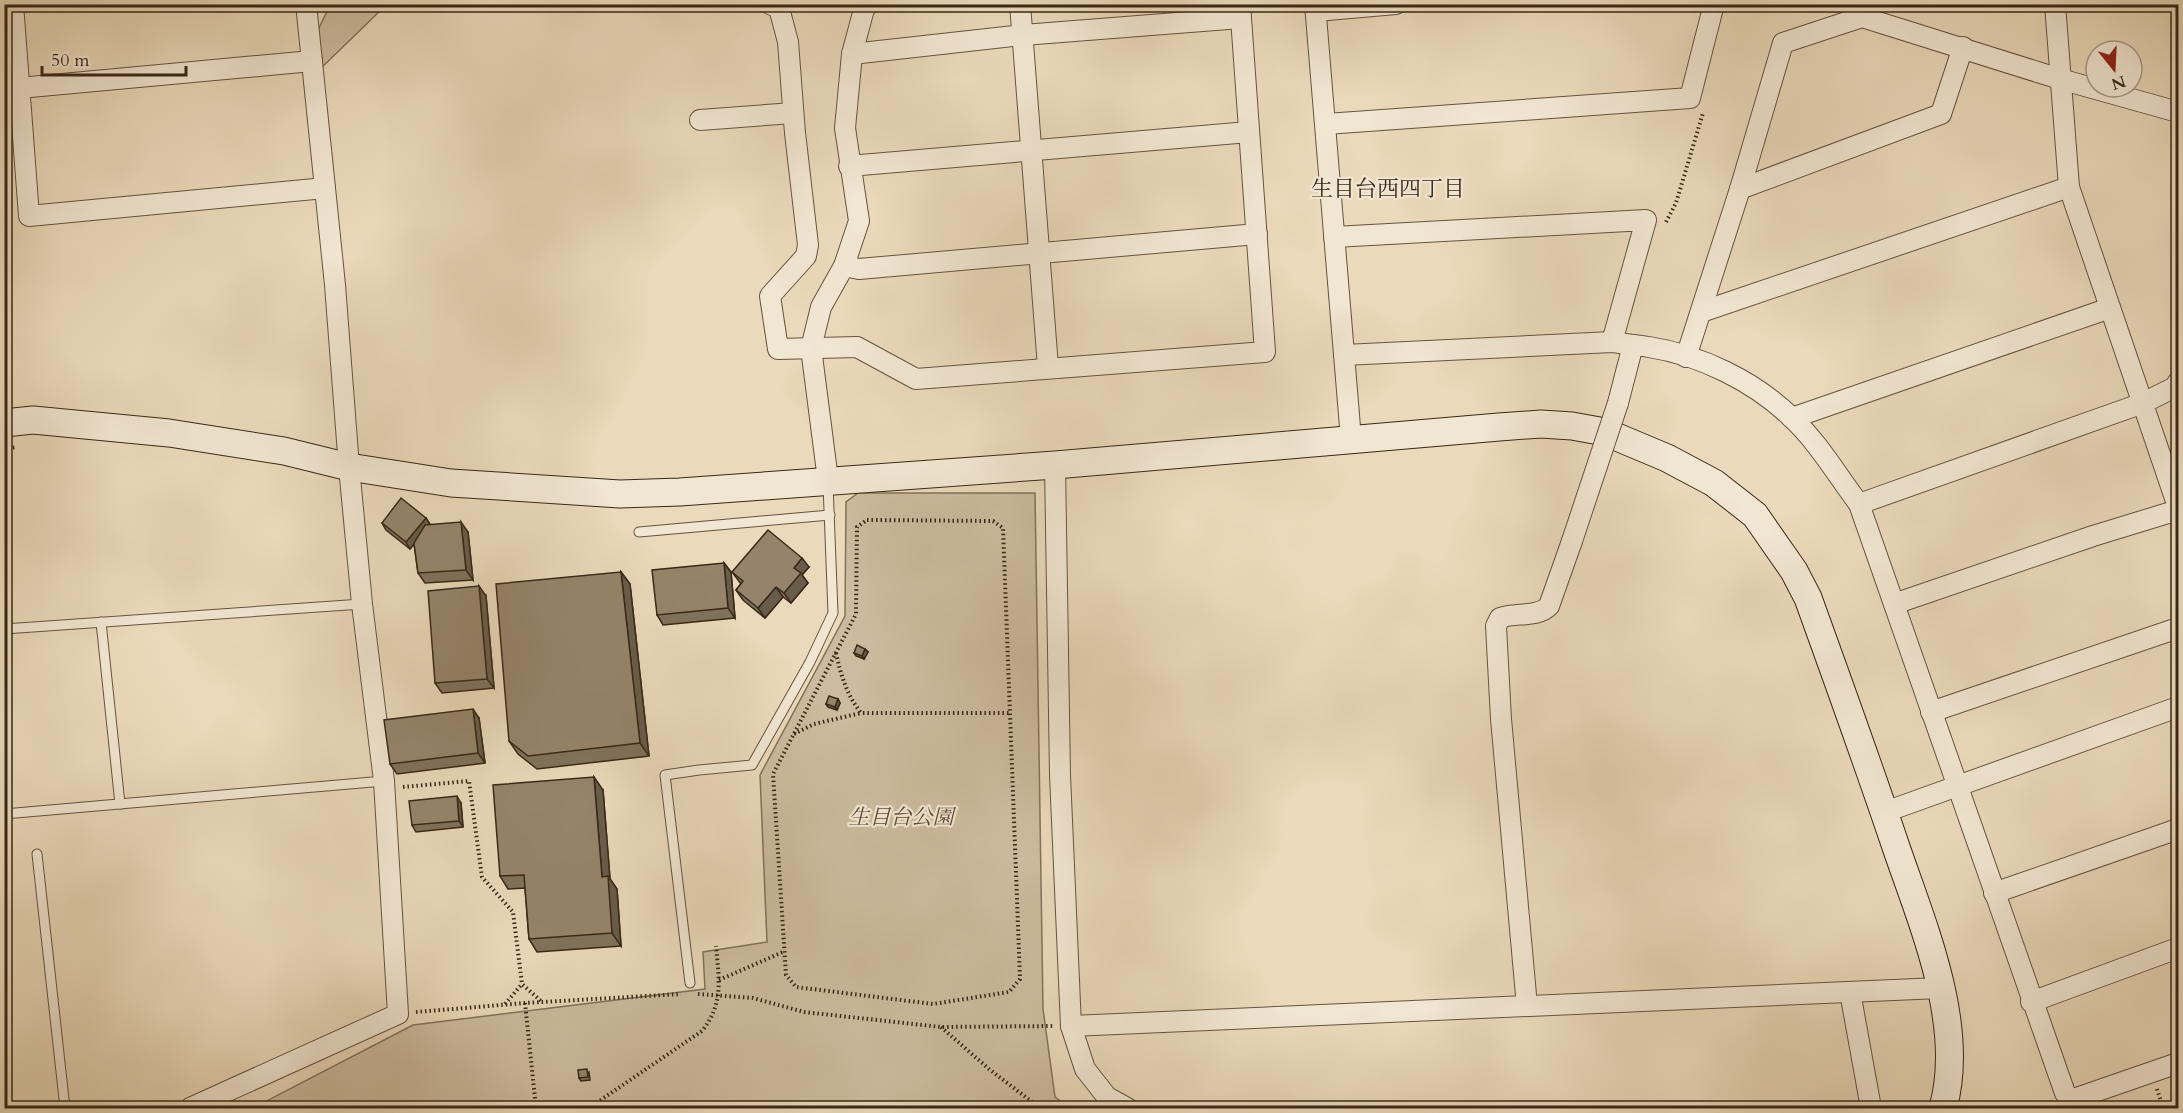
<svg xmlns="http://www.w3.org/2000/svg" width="2183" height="1113" font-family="Cardo,'Noto Serif JP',serif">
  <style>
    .park { fill: #ccbb9e; stroke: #82725a; stroke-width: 1.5 }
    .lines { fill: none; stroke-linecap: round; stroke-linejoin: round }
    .lane-casing { stroke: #65543f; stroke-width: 11 }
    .street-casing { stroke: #65543f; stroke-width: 22 }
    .secondary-casing { stroke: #392816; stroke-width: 29 }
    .path { stroke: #392816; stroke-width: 4; stroke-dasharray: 1.5 3; stroke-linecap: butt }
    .lane { stroke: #f1e6d2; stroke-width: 9 }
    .street { stroke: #f1e6d2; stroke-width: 20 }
    .secondary { stroke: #f1e6d2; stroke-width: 27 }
    .street-bridge-casing { stroke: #65543f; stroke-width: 22; stroke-linecap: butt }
    .street-bridge { stroke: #f1e6d2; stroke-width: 20 }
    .wall { fill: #80725c; stroke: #392816; stroke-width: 1.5 }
    .shaded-wall { fill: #685c4b; stroke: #392816; stroke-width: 1.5 }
    .building { fill: #95846b; stroke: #392816; stroke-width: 1.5 }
    .labels { text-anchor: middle; stroke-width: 4.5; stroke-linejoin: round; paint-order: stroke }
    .park-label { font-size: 21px; font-style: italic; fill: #5e4d38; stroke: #f1e6d2 }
    .neighbourhood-label { font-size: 22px; fill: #392816; stroke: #f1e6d2 }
  </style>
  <rect width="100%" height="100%" fill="#ead9ba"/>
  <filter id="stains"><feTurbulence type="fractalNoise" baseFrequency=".00333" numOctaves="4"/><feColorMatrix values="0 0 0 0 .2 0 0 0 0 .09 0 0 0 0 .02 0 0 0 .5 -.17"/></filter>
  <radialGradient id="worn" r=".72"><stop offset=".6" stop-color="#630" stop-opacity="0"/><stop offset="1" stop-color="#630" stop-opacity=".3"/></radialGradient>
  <g class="park">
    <path d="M 330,5 L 386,5 L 313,76 L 310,47 Z"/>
    <path d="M 858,493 L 1035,493 L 1043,1009 L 1055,1097 L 1070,1108 L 253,1108 L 413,1025 L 705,989 L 703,952 L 767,942 L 760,775 L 845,616 L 846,502 Z"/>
  </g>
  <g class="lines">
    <g class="lane-casing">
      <g id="lane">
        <path d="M 639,532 L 830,515"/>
        <path d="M 101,622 L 120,804"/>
        <path d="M 4,629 L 362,604"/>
        <path d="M 4,814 L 384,781"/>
        <path d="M 37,854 L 65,1108"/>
        <path d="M 690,983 L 665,775 L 699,770 L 752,765 L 810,662 L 833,613 L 828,484"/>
      </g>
    </g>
    <g class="street-casing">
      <g id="street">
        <path d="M 13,4 L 29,216 L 325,188"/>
        <path d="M 770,4 L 779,8 L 788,42 L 795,133 L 808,245 L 806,256 L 770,296 L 778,349 L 857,347 L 916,379 L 1265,352 L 1240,4"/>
        <path d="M 1020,4 L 1048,367"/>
        <path d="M 1315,4 L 1351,439"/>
        <path d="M 2055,4 L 2069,187 L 2178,507"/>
        <path d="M 1316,11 L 1396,4"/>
        <path d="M 852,54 L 1023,35 L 1241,18"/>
        <path d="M 19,88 L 312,61"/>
        <path d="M 700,120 L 793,113"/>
        <path d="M 1326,124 L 1690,98 L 1714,4"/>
        <path d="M 849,166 L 1249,132"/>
        <path d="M 1740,189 L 1941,114 L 1963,47"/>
        <path d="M 1334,237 L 1646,220 L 1612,342"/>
        <path d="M 844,266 L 859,269 L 1257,234"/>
        <path d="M 1701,312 L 2069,187"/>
        <path d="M 1344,355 L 1612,342 C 1624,344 1636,345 1649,347 C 1700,355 1754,381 1791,417 C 1818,442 1837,475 1859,504 L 2065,1093 L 2071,1100 L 2178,1063"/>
        <path d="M 1686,357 L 1740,189 L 1783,43 L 1862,17 L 2060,79 L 2178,112"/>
        <path d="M 1618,403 L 1633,345"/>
        <path d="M 1792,418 L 2110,308"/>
        <path d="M 1055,465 L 1060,775 L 1071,1026 L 1085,1069 L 1107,1097 L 1127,1108"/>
        <path d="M 828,480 L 811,348 L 821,307 L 844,266 L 859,221 L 845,128 L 852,54 L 864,9 L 869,4"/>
        <path d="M 1859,504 L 2143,403 L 2175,387 L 2178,382"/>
        <path d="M 1894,604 L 2093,536 L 2178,510"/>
        <path d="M 1931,712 L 2178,628"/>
        <path d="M 1885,812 L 2178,707"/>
        <path d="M 1994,893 L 2178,829"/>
        <path d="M 1850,992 L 1871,1108"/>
        <path d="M 2031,1002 L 2178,948"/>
        <path d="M 1527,1006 L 1501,719 L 1496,626 L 1500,618 C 1515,612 1537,618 1549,606 L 1572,541"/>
        <path d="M 1071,1026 L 1940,988"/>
        <path d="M 190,1108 L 398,1014 L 384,781 L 362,604 L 349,467 L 335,285 L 306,4"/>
      </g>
    </g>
    <g class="secondary-casing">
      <path id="secondary" d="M 4,423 L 33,420 L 169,433 L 284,451 L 349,467 L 451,483 L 620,494 L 680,492 L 1055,465 L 1499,427 L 1541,424 L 1572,426 L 1605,432 L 1667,458 L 1714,483 L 1755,515 L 1794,571 L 1808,598 C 1838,681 1868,764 1896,847 C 1923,926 1966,1025 1943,1108"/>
    </g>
    <g class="path">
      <path d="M 1666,222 L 1676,203 L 1703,113"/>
      <path d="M 4,449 L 17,447"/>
      <path d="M 867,520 L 993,521 L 1003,528 L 1020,979 L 1009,992 L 933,1004 L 796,987 L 786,975 L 773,774 L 856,614 L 857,527 Z"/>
      <path d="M 836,653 C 841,676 847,695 861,713 L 1010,713"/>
      <path d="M 794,734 L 814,724 L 861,713"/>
      <path d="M 403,787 L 469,781 L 482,877 L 513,912 L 522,984 L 542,1002"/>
      <path d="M 719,980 L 783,952"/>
      <path d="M 698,994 L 753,998 L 804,1012 L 941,1027 L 1053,1026"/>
      <path d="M 525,1003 L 536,1108"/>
      <path d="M 505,1004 L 522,984"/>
      <path d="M 416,1012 L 525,1003 L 681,994"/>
      <path d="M 941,1027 L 989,1069 L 1040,1108"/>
      <path d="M 2157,1089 L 2163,1108"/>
      <path d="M 589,1108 L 702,1031 C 724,1003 719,980 716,946"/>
    </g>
    <use href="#lane" class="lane"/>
    <use href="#street" class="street"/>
    <use href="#secondary" class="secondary"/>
    <g class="street-bridge-casing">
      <path id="street-bridge" d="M 1572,541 L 1618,403"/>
    </g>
    <use href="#street-bridge" class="street-bridge"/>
  </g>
  <g class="wall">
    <path d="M 426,518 L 430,525 L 468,532 L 473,580 L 425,583 L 418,573 L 414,544 L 410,549 L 386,530 L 382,523 Z"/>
    <path d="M 724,563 L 731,572 L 735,618 L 663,625 L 657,615 Z"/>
    <path d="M 809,567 L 802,575 L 808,583 L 791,603 L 783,597 L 765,618 L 743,600 L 736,590 L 741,584 L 732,572 Z"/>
    <path d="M 621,572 L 630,584 L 649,756 L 537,769 L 518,754 L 509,741 Z"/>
    <path d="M 486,596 L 494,688 L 442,693 L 435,683 Z"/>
    <path d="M 865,649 L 868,652 L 864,659 L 856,656 L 854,653 Z"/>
    <path d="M 838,699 L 840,703 L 837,710 L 828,707 L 826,704 Z"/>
    <path d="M 479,718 L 485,763 L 397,774 L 390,764 Z"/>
    <path d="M 603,790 L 610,879 L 617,889 L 621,946 L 537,952 L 529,939 L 525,888 L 508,889 L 500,876 Z"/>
    <path d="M 461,803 L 463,827 L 416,832 L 412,825 Z"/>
    <path d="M 589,1072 L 590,1080 L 581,1081 L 579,1078 Z"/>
  </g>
  <g class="shaded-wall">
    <path d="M 426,518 L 430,524 L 410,549 L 406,542 Z"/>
    <path d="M 461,522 L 468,532 L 473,580 L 466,570 Z"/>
    <path d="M 802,558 L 809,567 L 802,575 L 808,583 L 791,603 L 784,593 L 794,568 Z"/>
    <path d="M 724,563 L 731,572 L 735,618 L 728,608 Z"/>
    <path d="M 621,572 L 630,584 L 649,756 L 640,743 Z"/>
    <path d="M 479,586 L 486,596 L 494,688 L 487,679 Z"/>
    <path d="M 776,587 L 783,597 L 765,618 L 758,608 Z"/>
    <path d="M 865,649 L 868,652 L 864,659 L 862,656 Z"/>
    <path d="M 838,699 L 840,703 L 837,710 L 835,707 Z"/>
    <path d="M 473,709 L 479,718 L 485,763 L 478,753 Z"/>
    <path d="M 594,777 L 603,790 L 610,879 L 617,889 L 621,946 L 612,933 L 602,877 Z"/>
    <path d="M 457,796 L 461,803 L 463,827 L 459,821 Z"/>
  </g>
  <g class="building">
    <path d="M 401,498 L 426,518 L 406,542 L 382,523 Z"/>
    <path d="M 461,522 L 466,570 L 418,573 L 414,543 L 425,525 Z"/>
    <path d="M 768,530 L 802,558 L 794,568 L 801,573 L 784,593 L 776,587 L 758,608 L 736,590 L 743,581 L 732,572 Z"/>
    <path d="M 724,563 L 728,608 L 657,615 L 652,570 Z"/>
    <path d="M 621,572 L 640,743 L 528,756 L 509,741 L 496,584 Z"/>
    <path d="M 479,586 L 487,679 L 435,683 L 428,591 Z"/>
    <path d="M 857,645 L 865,649 L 862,656 L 854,653 Z"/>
    <path d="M 829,696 L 838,699 L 835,707 L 826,704 Z"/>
    <path d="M 473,709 L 478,753 L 390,764 L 384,720 Z"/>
    <path d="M 594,777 L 602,877 L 608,876 L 612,933 L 529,939 L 524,875 L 500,876 L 493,785 Z"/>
    <path d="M 457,796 L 459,821 L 412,825 L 409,801 Z"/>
    <path d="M 587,1069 L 588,1077 L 579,1078 L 578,1070 Z"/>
  </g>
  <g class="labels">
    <g class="park-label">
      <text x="901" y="824">生目台公園</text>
    </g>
    <g class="neighbourhood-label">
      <text x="1388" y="196">生目台西四丁目</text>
    </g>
  </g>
  <rect width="2183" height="1113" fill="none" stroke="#ead9ba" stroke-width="24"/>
  <rect x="6" y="6" width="2171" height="1101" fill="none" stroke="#392816" stroke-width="3"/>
  <rect x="12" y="12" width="2159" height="1089" fill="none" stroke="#392816" stroke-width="1.5"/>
  <g transform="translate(2114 69) rotate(162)"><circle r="28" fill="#f1e6d2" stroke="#a79a87" stroke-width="1.5"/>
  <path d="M0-4.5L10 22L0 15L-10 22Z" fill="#8f2418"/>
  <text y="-9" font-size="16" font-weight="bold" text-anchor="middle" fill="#392816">N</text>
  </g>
  <path d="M42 66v9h144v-9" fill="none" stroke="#392816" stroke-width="3"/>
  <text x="51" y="66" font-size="18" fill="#392816" stroke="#f1e6d2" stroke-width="4.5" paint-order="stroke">50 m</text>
  <rect width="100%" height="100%" filter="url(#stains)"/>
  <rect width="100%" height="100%" fill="url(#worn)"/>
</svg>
